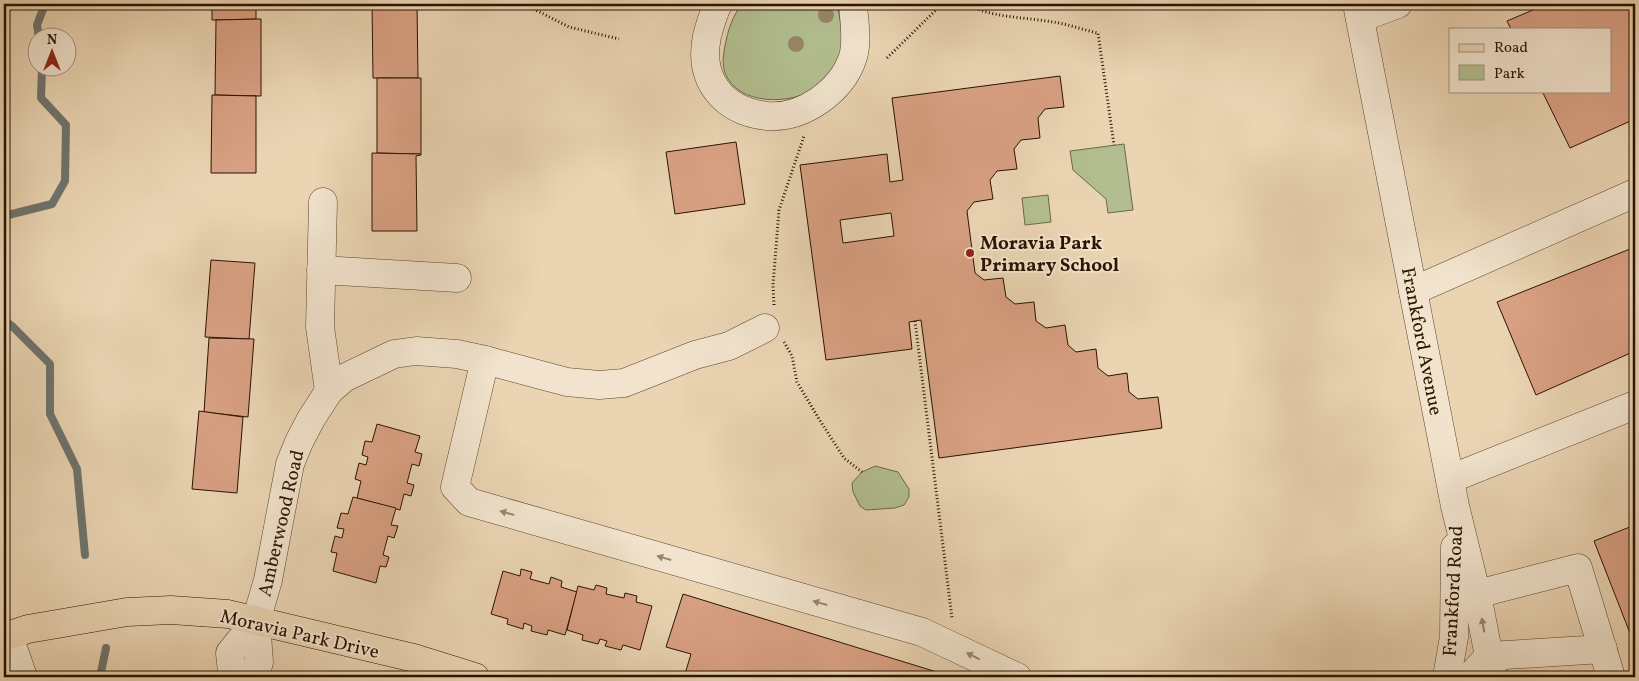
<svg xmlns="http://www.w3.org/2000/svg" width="1639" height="681" font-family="Vollkorn,serif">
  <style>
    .green { fill: #b2be8f; stroke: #6e6848 }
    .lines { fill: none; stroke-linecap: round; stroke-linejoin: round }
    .stream { stroke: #6e746e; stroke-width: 8 }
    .building { fill: #d8a083; stroke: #2a1300; fill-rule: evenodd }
    .minor-casing { stroke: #5a432c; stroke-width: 29 }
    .major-casing { stroke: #2a1300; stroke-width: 29 }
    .path { stroke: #2a1300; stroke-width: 3; stroke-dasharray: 1 2.5; stroke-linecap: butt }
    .minor { stroke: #f1e3cd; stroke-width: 28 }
    .major { stroke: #ead4b2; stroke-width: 28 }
    .tree { fill: #978668 }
    .oneway { fill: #978571 }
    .poi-dot { fill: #8f2418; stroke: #f1e3cd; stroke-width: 2 }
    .labels { text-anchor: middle; stroke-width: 4; stroke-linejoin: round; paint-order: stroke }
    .poi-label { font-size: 19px; font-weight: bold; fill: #2a1300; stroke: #f1e3cd; text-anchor: start }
    .street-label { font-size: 19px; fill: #2a1300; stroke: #f1e3cd }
  </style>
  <rect width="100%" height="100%" fill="#ead4b2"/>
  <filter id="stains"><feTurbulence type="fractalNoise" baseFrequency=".004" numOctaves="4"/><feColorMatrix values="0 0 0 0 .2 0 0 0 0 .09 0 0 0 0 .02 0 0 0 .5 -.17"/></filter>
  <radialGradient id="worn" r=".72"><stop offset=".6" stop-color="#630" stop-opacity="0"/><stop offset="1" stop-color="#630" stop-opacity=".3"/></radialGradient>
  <g class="green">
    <path d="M 742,4 L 837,4 C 840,19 845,42 840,57 C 838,62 825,81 821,85 C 798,104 745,107 728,79 C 721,68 723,57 725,46 C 728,30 732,17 742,4 Z"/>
    <path d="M 1124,144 L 1133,210 L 1108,213 L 1106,199 L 1073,170 L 1070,151 Z"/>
    <path d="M 1048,195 L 1051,222 L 1025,225 L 1022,198 Z"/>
    <path d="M 875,466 L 898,472 L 909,489 L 909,497 L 904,505 L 895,508 L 866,510 L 860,506 L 853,492 L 852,483 L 862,472 Z"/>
  </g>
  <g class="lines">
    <g class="stream">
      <path d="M 39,38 L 37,25 L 45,4"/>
      <path d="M 4,216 L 52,204 L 65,181 L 66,125 L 41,98 L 42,68"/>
      <path d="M 4,320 L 13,327 L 50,364 L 50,414 L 77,469 L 85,555"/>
      <path d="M 100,677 L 106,648"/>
    </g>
  </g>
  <g class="building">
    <path d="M 212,4 L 256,4 L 256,19 L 212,20 Z"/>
    <path d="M 372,4 L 417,4 L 418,78 L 373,78 Z"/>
    <path d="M 1547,4 L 1635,4 L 1635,119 L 1570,148 L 1542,91 L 1610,91 L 1610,29 L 1511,29 L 1507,21 Z"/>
    <path d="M 261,19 L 261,96 L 215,95 L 216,20 Z"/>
    <path d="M 1060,76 L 1064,107 L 1045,109 L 1038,118 L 1040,138 L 1021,140 L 1014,149 L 1017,169 L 997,171 L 990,180 L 993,199 L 974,202 L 967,211 L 975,273 L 984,280 L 1003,278 L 1006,297 L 1015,304 L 1034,302 L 1036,321 L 1046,328 L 1065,325 L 1068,345 L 1076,352 L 1096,349 L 1098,368 L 1108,376 L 1127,373 L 1129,392 L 1138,399 L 1158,397 L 1162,428 L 939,458 L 921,320 L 909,322 L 912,349 L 826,360 L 800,165 L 887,154 L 890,182 L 903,180 L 892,98 ZM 891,213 L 894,236 L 843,243 L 840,220 Z"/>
    <path d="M 377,78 L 421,78 L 421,154 L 377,153 Z"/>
    <path d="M 212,95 L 256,96 L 256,173 L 211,173 Z"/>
    <path d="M 736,142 L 745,204 L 675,214 L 666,152 Z"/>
    <path d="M 372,153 L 421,154 L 421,155 L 416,156 L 417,231 L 372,231 Z"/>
    <path d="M 1635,247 L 1635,351 L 1536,395 L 1497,302 Z"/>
    <path d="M 211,260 L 255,263 L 249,339 L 205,337 Z"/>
    <path d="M 209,338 L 254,339 L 248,417 L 204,412 Z"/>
    <path d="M 199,411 L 243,417 L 237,493 L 192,489 Z"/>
    <path d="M 377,424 L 420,436 L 415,452 L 422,454 L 419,466 L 412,464 L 407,483 L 414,485 L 411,496 L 404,494 L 400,510 L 357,498 L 361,481 L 355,479 L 359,463 L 366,465 L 368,457 L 362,455 L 365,441 L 372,442 Z"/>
    <path d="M 353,497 L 396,508 L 391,525 L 398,526 L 394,538 L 388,536 L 383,555 L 389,557 L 386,567 L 380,566 L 376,583 L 333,571 L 337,553 L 331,552 L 335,536 L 342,538 L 344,529 L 337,528 L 341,513 L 348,514 Z"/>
    <path d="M 1635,525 L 1635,646 L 1594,541 Z"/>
    <path d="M 521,569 L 532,572 L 530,579 L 549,584 L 551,577 L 562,581 L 561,587 L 577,592 L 565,635 L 548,630 L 547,635 L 531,631 L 532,626 L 524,623 L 523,629 L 507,624 L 508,619 L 491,614 L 503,571 L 520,576 Z"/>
    <path d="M 596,585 L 607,588 L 606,594 L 624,598 L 625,593 L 637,596 L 636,602 L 652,606 L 640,650 L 623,645 L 621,650 L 605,646 L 607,641 L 600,639 L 598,644 L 582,640 L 583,635 L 567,630 L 578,586 L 594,590 Z"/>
    <path d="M 683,594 L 940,673 L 938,677 L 695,677 L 685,674 L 691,654 L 666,647 Z"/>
  </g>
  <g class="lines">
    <g class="minor-casing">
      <g id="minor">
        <path d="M 718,4 C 713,14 710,25 707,36 C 698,80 723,111 767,116 C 803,119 842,91 853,57 C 858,40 854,21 853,4"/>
        <path d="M 1357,4 L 1455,506 L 1478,600 L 1493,677"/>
        <path d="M 1360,18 L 1398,4"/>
        <path d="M 323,202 L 320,327 L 329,391"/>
        <path d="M 321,270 L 457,278"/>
        <path d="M 1413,291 L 1635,193"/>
        <path d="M 485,360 L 455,487 L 469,502 L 922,632 L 1017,677"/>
        <path d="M 1450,479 L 1635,405"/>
        <path d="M 1477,594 L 1578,568 L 1611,677"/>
        <path d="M 9,636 L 23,677"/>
        <path d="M 1489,656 L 1603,649"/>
        <path d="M 234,677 L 232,672 L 230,653 L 256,621"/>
        <path d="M 255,677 L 259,662 L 256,621 L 268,580 L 290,464 L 299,442 L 311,419 L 329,391 L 344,378 L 394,354 L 416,351 L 457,354 L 485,360 L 567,382 L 599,385 L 624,383 L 695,355 L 729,346 L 765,328"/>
        <path d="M 1447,677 L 1454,637 L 1455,547"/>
        <path d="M 1470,677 L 1489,656"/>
      </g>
    </g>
    <g class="major-casing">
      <path id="major" d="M 4,637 L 28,629 L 127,612 L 171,610 L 228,614 L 414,658 L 475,677"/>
    </g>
    <g class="path">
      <path d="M 524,4 L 569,27 L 619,39"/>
      <path d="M 966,4 C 992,18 1024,17 1053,22 C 1068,24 1083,30 1098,33 L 1114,145"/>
      <path d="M 887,58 L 942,4"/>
      <path d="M 774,305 L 773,285 L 779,210 L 804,136"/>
      <path d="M 915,321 L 952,618"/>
      <path d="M 784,342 L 792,356 L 797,382 L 819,419 L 844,458 L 862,472"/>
    </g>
    <use href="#minor" class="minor"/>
    <use href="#major" class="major"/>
  </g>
  <g class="tree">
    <circle cx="826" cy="15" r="8"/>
    <circle cx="796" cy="44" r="8"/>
  </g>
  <defs><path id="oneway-solid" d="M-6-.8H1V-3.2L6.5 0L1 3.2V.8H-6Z" transform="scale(1.25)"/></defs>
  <g class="oneway">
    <use href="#oneway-solid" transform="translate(507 513) rotate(-164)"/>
    <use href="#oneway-solid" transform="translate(664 558) rotate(-164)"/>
    <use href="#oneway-solid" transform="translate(820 603) rotate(-164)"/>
    <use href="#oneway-solid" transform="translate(1483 625) rotate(-100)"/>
    <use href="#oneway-solid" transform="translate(973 656) rotate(-154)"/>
  </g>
  <circle class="poi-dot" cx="970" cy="253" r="5"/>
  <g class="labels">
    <g class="poi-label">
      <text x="980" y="249">Moravia Park<tspan x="980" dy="22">Primary School</tspan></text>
    </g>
    <g class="street-label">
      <text transform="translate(1423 341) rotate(79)" y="7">Frankford Avenue</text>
      <text transform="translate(280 523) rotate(-77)" y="7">Amberwood Road</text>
      <text transform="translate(1452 591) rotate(-87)" y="7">Frankford Road</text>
      <text transform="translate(300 633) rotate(13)" y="7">Moravia Park Drive</text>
    </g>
  </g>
  <rect width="1639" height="681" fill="none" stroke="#ead4b2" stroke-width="20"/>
  <rect x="5" y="5" width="1629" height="671" fill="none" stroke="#2a1300" stroke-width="2.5"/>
  <rect x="10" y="10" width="1619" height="661" fill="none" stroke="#2a1300"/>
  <rect x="1449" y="28" width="162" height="65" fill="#f1e3cd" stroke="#a1907b"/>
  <rect x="1459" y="44" width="25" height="8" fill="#ead4b2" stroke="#a1907b"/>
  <text x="1494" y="52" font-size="15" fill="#2a1300">Road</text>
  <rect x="1459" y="65" width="25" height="15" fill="#b2be8f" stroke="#a1907b"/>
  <text x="1494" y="78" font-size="15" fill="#2a1300">Park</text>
  <g transform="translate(52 52)"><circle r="24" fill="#f1e3cd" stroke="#a1907b"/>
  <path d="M0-4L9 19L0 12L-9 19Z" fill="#8f2418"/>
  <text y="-8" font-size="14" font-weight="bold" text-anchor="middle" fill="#2a1300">N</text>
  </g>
  <rect width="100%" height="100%" filter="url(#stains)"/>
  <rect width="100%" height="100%" fill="url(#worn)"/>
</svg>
